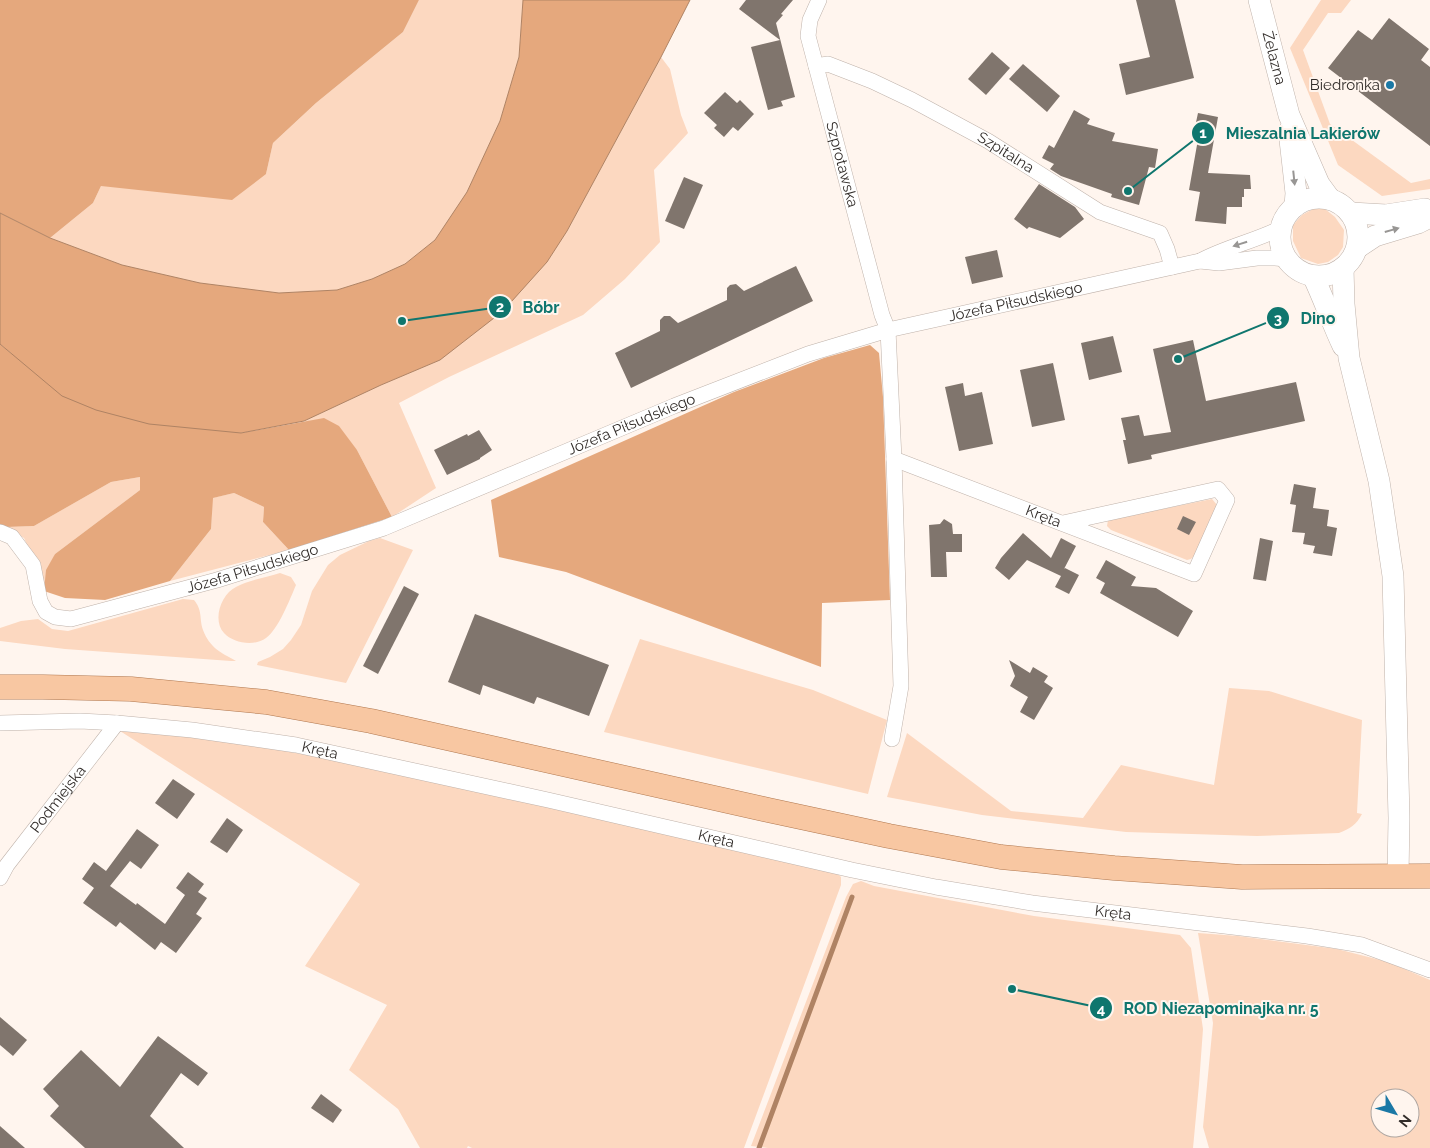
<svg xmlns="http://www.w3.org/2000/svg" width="1430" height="1148" font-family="Raleway,sans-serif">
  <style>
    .green { fill: #fcd8c0; fill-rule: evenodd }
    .forest { fill: #e5a87d }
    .water { fill: #e5a87d; stroke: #af8364 }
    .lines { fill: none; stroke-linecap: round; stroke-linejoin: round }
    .stream { stroke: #af8364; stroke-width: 5 }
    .building { fill: #80756d }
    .street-casing { stroke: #bfb2aa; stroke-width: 16 }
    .secondary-casing { stroke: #bfb2aa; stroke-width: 22 }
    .primary-casing { stroke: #b07850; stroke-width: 25 }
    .street { stroke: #fff; stroke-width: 15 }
    .secondary { stroke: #fff; stroke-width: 21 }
    .primary { stroke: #f8c7a2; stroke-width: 24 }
    .oneway { fill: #989694 }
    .poi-dot { fill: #1b78a5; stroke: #fff5ee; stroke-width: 2 }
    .labels { text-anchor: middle; stroke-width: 4; stroke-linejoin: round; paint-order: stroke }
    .street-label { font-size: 15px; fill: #322d2a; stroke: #fff5ee }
    .poi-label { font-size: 15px; fill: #322d2a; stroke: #fff5ee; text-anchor: end }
    .leader { fill: none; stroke: #0f766e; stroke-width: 2 }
    .callout-dot { fill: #0f766e; stroke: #fff5ee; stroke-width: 2 }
    .mark-label { font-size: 15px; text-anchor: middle; font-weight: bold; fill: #fff }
    .callout-label { font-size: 16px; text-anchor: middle; font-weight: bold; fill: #0f766e; stroke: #fff5ee; stroke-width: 4; stroke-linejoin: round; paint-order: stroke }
  </style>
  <rect width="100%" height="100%" fill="#fff5ee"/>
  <g class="green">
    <path d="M 419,0 L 523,0 L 519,57 L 500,121 L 467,192 L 435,240 L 405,264 L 372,279 L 337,290 L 279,293 L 200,283 L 122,265 L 50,238 L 93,203 L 101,186 L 266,174 L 273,143 L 316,103 L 403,32 Z"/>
    <path d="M 1321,0 L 1351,0 L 1341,13 L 1328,13 L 1303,50 L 1330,124 L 1411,183 L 1430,179 L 1430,189 L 1382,196 L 1338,165 L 1290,48 Z"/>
    <path d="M 661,57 L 670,69 L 681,115 L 688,133 L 654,170 L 660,242 L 625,279 L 583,315 L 449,377 L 399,403 L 436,488 L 392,517 L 357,450 L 304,421 L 381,385 L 440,360 L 567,231 Z"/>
    <path d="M 1313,209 L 1325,209 L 1335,217 L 1344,230 L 1343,247 L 1338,255 L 1328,262 L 1318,264 L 1301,258 L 1293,241 L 1293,225 L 1302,215 Z"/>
    <path d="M 140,477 L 140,490 L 55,554 L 44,591 L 36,564 L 24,538 L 6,527 L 34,526 L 111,482 Z"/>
    <path d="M 234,493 L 264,507 L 263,522 L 289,550 L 170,581 L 211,529 L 212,498 Z"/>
    <path d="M 1212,499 L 1217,505 L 1195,555 L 1191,559 L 1187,560 L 1111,530 L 1107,526 L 1108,520 Z"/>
    <path d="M 380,538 L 413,550 L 346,683 L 257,665 L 258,662 L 270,657 L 283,649 L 291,640 L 301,625 L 312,591 L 328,565 L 340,555 L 369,541 Z"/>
    <path d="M 280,573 L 291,577 L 296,585 C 290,599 278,630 266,638 C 254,647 233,643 224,633 C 212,620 221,594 236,587 C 246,581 267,577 280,573 Z"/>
    <path d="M 183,599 L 194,600 C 203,611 199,618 203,630 C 210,648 220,652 236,661 L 231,661 L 65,649 L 0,641 L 0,628 L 21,621 L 38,619 L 52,629 L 68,631 Z"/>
    <path d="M 640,639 L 813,690 L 887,720 L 868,794 L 604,732 Z"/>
    <path d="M 1229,688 L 1269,691 L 1362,720 L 1357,813 L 1362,814 C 1356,825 1351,828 1339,833 L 1257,836 L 1126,832 L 982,815 L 887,797 L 907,733 L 1011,811 L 1083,818 L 1121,765 L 1214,785 Z"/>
    <path d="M 120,731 L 202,738 L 269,748 L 365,766 L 836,872 L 841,877 L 841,885 L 744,1148 L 472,1148 L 468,1146 L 467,1148 L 420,1148 L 398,1109 L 349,1070 L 387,1005 L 305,966 L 360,884 Z"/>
    <path d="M 861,881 L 874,886 L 1034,916 L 1180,935 L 1191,948 L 1203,1029 L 1199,1084 L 1193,1148 L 768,1148 L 751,1146 L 846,897 L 853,884 Z"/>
    <path d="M 1198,933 L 1238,936 L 1337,949 L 1388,962 L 1430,980 L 1430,1148 L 1209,1148 L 1203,1127 L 1213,1023 ZM 1380,1098 L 1410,1098 L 1410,1128 L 1380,1128 Z"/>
  </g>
  <g class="forest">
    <path d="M 0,0 L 419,0 L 403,32 L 316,103 L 273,143 L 266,174 L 232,200 L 101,186 L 93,203 L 50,238 L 0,213 Z"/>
    <path d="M 0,344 L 12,354 L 241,433 L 324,418 L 339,426 L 357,450 L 392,517 L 289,550 L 263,522 L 264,507 L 234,493 L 213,498 L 211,529 L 170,581 L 105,600 L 65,598 L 44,591 L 46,570 L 55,554 L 140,490 L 140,477 L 111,482 L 34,526 L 6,527 L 0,525 Z"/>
    <path d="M 870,345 L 879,353 L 883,397 L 890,600 L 822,603 L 821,667 L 566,572 L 499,557 L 491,500 L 734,392 L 824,358 Z"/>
  </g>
  <path class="water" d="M 523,0 L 690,0 L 661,57 L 567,231 L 547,262 L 503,311 L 440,360 L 381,385 L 304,421 L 241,433 L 149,424 L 96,410 L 62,396 L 0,344 L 0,213 L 50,238 L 122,265 L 200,283 L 279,293 L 337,290 L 372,279 L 405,264 L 435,240 L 467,192 L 500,121 L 519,57 Z"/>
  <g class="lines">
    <path class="stream" d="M 759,1148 L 852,897"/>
  </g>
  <g class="building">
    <path d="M 746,0 L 793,0 L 781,14 L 783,15 L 776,23 L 795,97 L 781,101 L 783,106 L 768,110 L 751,47 L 780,40 L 739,9 Z"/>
    <path d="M 1136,0 L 1175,0 L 1194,78 L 1126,95 L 1119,64 L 1150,57 Z"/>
    <path d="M 1389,18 L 1429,49 L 1421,60 L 1430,67 L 1430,146 L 1328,68 L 1358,30 L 1372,40 Z"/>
    <path d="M 992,52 L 1010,68 L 986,95 L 968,79 Z"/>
    <path d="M 1023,64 L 1060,96 L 1047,112 L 1009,79 Z"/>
    <path d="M 725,92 L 737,103 L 740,100 L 754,114 L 738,131 L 733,127 L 724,137 L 714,128 L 717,125 L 704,113 Z"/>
    <path d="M 1074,110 L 1090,119 L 1087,124 L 1115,133 L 1112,141 L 1158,149 L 1155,168 L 1149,167 L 1139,205 L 1111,197 L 1112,194 L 1061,176 L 1050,169 L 1054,164 L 1042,158 L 1049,145 L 1054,148 Z"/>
    <path d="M 1198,113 L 1218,117 L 1208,173 L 1250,175 L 1251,189 L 1244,189 L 1244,197 L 1242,197 L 1242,207 L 1227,207 L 1226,224 L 1195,221 L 1200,192 L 1189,190 L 1200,128 L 1195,127 Z"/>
    <path d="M 684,177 L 703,185 L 684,229 L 665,221 Z"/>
    <path d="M 1039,184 L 1075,207 L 1084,219 L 1060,238 L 1029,227 L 1027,229 L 1014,219 Z"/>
    <path d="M 997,250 L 1003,277 L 972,284 L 965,257 Z"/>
    <path d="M 796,266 L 813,301 L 631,388 L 615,353 L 660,331 L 660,320 L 664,316 L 670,316 L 678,323 L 727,300 L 727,288 L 730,285 L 736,284 L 744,291 Z"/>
    <path d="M 1113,336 L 1122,372 L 1089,380 L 1081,343 Z"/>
    <path d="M 1193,340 L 1206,401 L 1296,382 L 1305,421 L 1151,455 L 1152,459 L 1128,464 L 1123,440 L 1126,440 L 1121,418 L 1139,415 L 1144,436 L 1171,432 L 1153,349 Z"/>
    <path d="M 1053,363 L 1065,420 L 1032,427 L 1020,370 Z"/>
    <path d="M 963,383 L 965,396 L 982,392 L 993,444 L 959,451 L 945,387 Z"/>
    <path d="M 479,430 L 492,450 L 480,458 L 480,459 L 447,475 L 434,450 L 467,434 L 468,436 Z"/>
    <path d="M 1294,484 L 1316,488 L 1313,508 L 1329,510 L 1327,526 L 1337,528 L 1332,556 L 1313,553 L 1315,546 L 1303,544 L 1305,533 L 1292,532 L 1296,505 L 1290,504 Z"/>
    <path d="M 1183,516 L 1196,522 L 1189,535 L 1177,529 Z"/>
    <path d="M 944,519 L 952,524 L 953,534 L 962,534 L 962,552 L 946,552 L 947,577 L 931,577 L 929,525 L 940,524 Z"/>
    <path d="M 1023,533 L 1051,558 L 1061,538 L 1076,546 L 1064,569 L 1065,568 L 1079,575 L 1069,594 L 1055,587 L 1061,576 L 1027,560 L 1009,580 L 995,568 L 1001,558 Z"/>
    <path d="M 1260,538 L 1273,541 L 1266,581 L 1253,579 Z"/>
    <path d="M 1106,560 L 1136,577 L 1131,586 L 1156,588 L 1193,611 L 1178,637 L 1100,593 L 1105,583 L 1096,578 Z"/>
    <path d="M 404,586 L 419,594 L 378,674 L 363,666 Z"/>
    <path d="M 475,614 L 609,665 L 589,716 L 537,697 L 534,704 L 483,685 L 480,695 L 448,682 Z"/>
    <path d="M 1009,660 L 1030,673 L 1033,667 L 1048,676 L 1044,682 L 1053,688 L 1034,720 L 1020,712 L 1028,697 L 1010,686 L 1015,676 Z"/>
    <path d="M 173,779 L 195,794 L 177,819 L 155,803 Z"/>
    <path d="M 227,818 L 243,830 L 227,853 L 210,842 Z"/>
    <path d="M 137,829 L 159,845 L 141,869 L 130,861 L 110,886 L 136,905 L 137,903 L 165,924 L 185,895 L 176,888 L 188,872 L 204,884 L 198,892 L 207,898 L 196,914 L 202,918 L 176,953 L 161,942 L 155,950 L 120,922 L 116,927 L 83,903 L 94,888 L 82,879 L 94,862 L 106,871 Z"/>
    <path d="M 0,1017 L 27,1040 L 13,1056 L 0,1045 Z"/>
    <path d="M 158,1036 L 208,1073 L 198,1086 L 181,1073 L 150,1116 L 184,1148 L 85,1148 L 50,1116 L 59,1106 L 43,1089 L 81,1050 L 120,1087 Z"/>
    <path d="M 321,1094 L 342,1110 L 333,1123 L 311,1108 Z"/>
    <path d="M 0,1126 L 25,1148 L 0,1148 Z"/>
  </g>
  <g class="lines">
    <g class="street-casing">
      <g id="street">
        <path id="s1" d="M 819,0 L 810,20 L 808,36 L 882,315 L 888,330 L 894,459 L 1194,574 L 1227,500 L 1218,489 L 1063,523"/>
        <path id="s2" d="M 816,66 L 828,64 L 872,81 L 912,100 L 988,141 L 1100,212 L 1160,233 L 1167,249 L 1172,267"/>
        <path d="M 1200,261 L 1219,263 L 1257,258 L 1275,258 L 1287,259"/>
        <path id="s3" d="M 0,532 L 12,537 L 33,565 L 40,601 L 46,612 L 55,617 L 71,619 L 217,580 L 384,528 L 674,406 L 808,354 L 888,330 L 1200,261 C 1226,247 1255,241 1281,228"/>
        <path id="s4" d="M 0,723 L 80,721 L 117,723 L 192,730 L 296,745 L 548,800 L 852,870 L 936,887 L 1032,903 L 1307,936 L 1362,945 L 1430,970"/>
        <path d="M 892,739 L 901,686 L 894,459"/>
        <path id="s5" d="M 0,878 L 7,865 L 117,723"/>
      </g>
    </g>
    <g class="secondary-casing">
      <g id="secondary">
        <path id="s6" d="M 1259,0 L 1289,115 L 1319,184 L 1330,199"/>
        <path d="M 1289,131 L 1296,193 L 1295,206"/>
        <circle cx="1319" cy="237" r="39"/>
        <path d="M 1351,213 L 1386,215 L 1425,209"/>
        <path d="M 1357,248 L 1375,236 L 1418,223 L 1430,217"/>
        <path d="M 1343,268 L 1344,304 L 1349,358 L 1379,481 L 1393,576 L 1399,818 L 1398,876"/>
        <path d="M 1313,276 C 1324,299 1332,323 1343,346"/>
      </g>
    </g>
    <g class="primary-casing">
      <path id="primary" d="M 0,687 L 43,687 L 131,689 L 266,702 L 371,721 L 768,810 L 889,836 L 1001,857 L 1114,868 L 1242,877 L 1430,876"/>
    </g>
    <use href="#street" class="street"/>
    <use href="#secondary" class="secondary"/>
    <use href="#primary" class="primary"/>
  </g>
  <defs><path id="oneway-solid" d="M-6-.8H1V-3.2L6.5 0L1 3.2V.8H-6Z" transform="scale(1.25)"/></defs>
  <g class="oneway">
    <use href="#oneway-solid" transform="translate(1294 178) rotate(84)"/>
    <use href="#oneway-solid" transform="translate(1392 230) rotate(-16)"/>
    <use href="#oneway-solid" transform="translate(1240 244) rotate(162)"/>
  </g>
  <circle class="poi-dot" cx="1390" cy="85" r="5"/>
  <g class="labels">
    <g class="street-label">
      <text dy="5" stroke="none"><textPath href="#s6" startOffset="60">Żelazna</textPath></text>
      <text dy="5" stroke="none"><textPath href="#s2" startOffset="211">Szpitalna</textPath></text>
      <text dy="5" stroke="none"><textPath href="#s1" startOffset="171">Szprotawska</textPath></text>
      <text dy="5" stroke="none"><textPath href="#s3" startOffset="1122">Józefa Piłsudskiego</textPath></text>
      <text dy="5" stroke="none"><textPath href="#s3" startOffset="718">Józefa Piłsudskiego</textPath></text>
      <text dy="5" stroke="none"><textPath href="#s1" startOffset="632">Kręta</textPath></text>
      <text dy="5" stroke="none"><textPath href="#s3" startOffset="312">Józefa Piłsudskiego</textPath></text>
      <text dy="5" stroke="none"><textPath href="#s4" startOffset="322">Kręta</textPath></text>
      <text dy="5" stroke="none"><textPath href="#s5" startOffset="98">Podmiejska</textPath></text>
      <text dy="5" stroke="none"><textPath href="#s4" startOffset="728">Kręta</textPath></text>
      <text dy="5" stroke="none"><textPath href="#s4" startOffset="1132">Kręta</textPath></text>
    </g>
    <g class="poi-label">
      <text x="1380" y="90">Biedronka</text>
    </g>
  </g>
  <path class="leader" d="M1128 191L1203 133M402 321L500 307M1178 359L1278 318M1012 989L1101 1008"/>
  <g class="callout-dot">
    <circle cx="1128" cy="191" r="5"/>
    <circle cx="402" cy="321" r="5"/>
    <circle cx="1178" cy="359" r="5"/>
    <circle cx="1012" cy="989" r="5"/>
    <circle cx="1203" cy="133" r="12"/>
    <circle cx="500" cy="307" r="12"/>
    <circle cx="1278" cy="318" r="12"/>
    <circle cx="1101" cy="1008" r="12"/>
  </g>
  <g class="mark-label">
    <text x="1203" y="138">1</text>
    <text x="500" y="312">2</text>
    <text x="1278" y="324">3</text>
    <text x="1101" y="1014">4</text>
  </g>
  <g class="callout-label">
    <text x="1303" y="139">Mieszalnia Lakierów</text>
    <text x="541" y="313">Bóbr</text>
    <text x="1318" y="324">Dino</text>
    <text x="1221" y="1014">ROD Niezapominajka nr. 5</text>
  </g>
  <g transform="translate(1395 1113) rotate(128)"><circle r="24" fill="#fff5ee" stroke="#ada5a0"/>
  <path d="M0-4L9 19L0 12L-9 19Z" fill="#1b78a5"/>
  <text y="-8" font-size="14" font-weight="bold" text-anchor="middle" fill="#322d2a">N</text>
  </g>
</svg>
